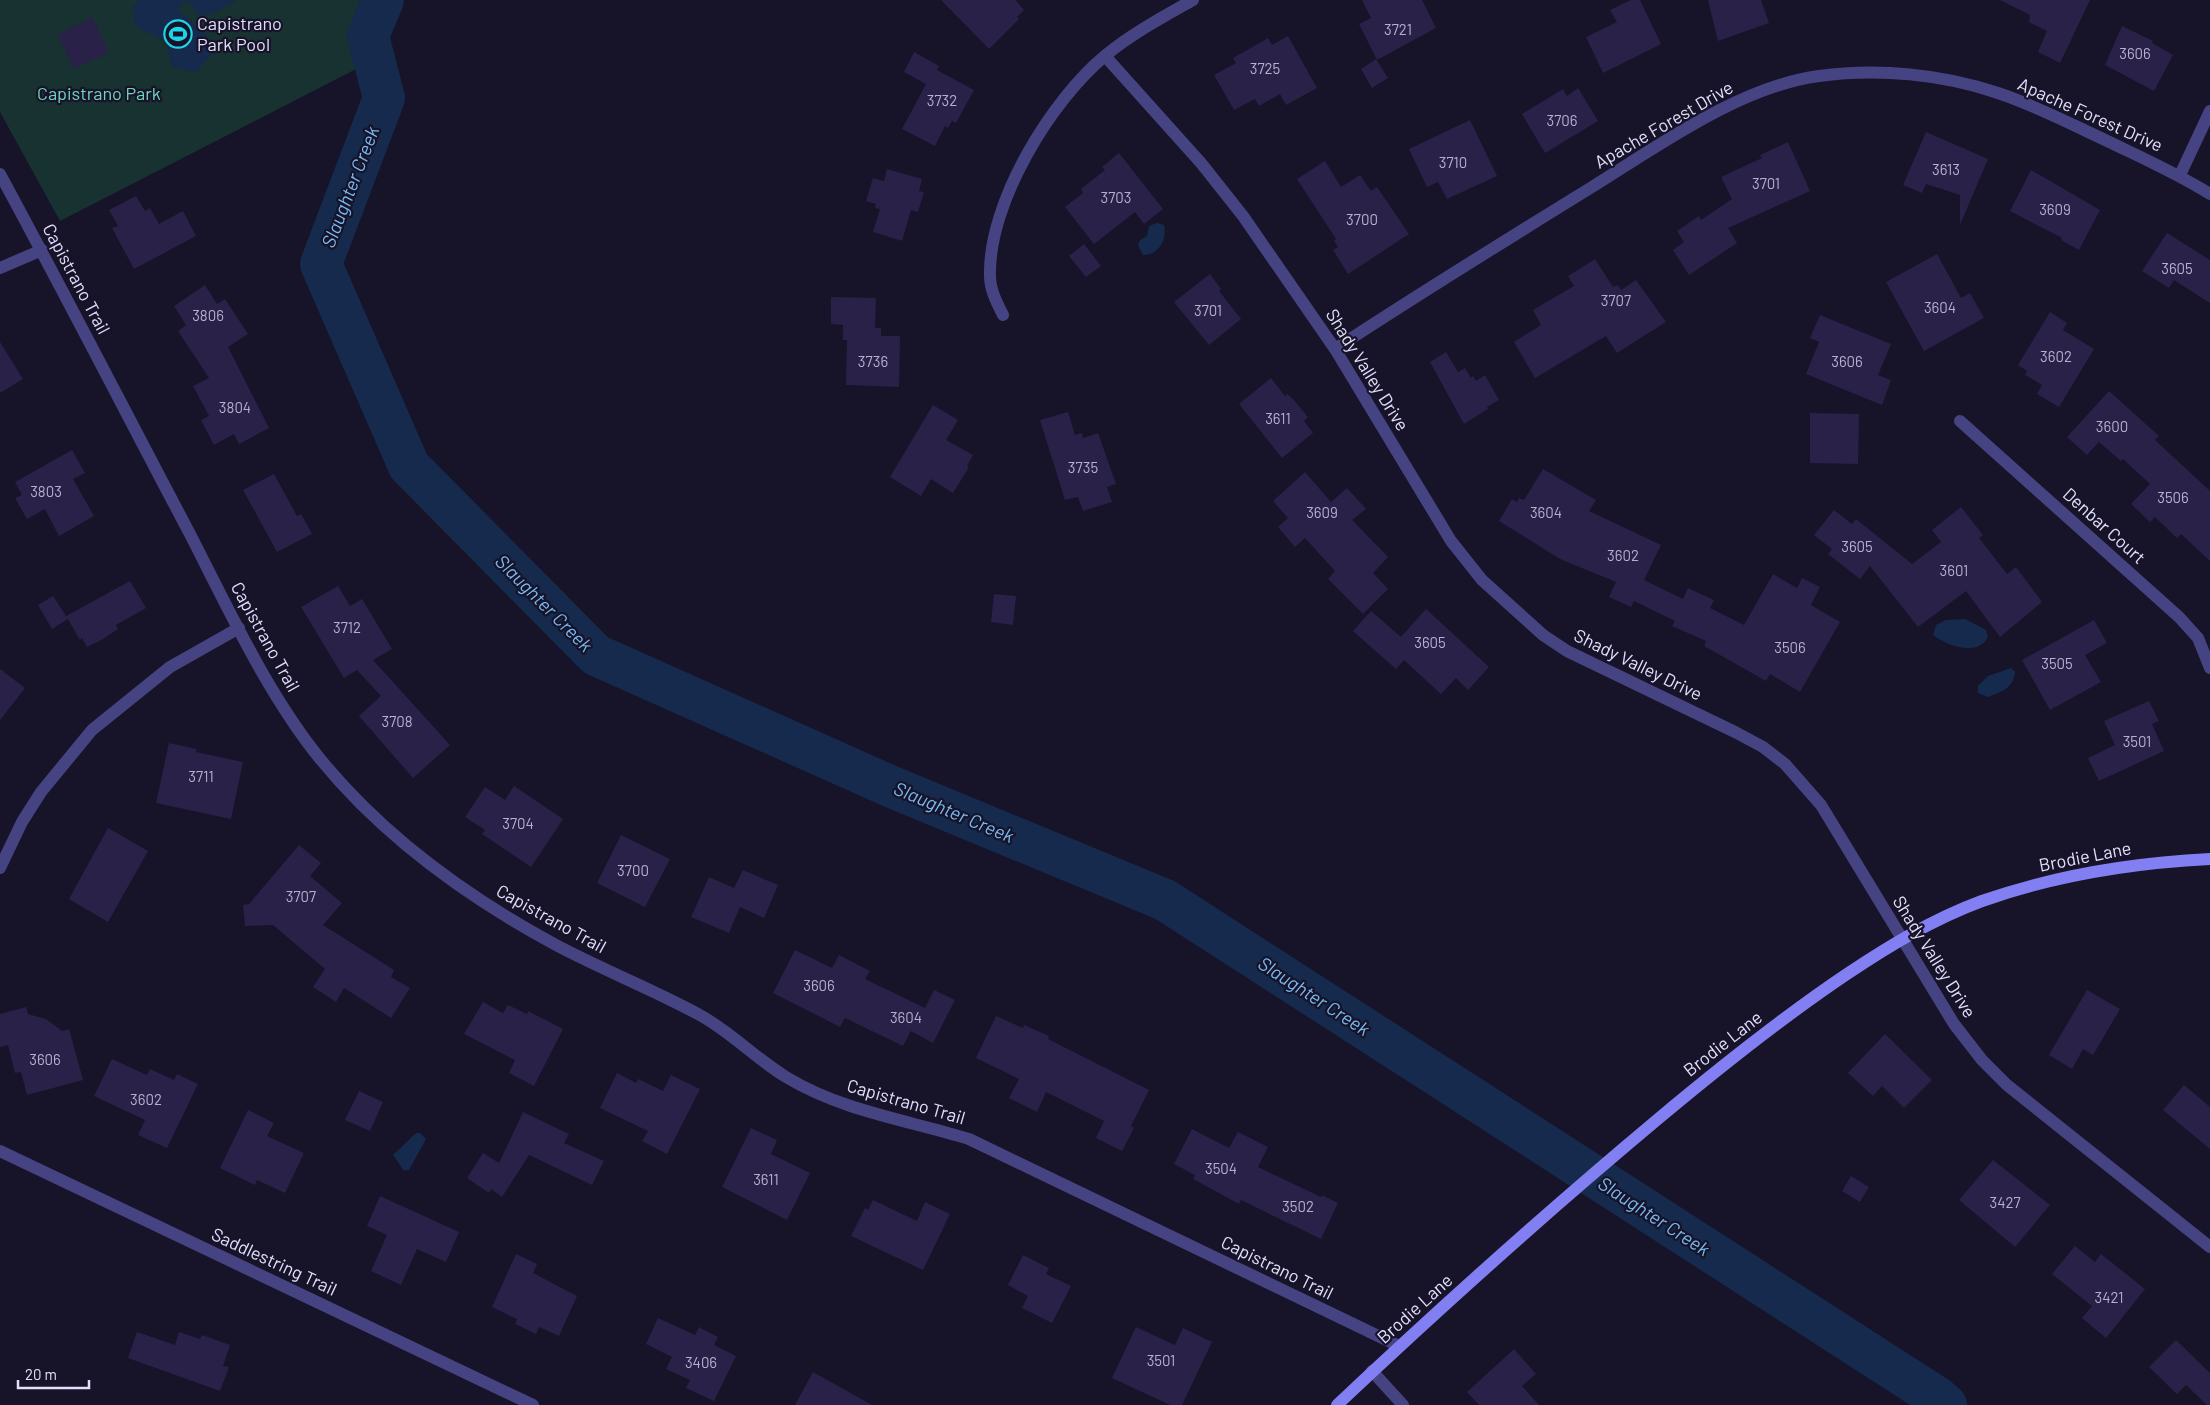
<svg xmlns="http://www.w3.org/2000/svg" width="2210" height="1405" font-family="Barlow,sans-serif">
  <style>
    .green { fill: #173231 }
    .water { fill: #152a4c }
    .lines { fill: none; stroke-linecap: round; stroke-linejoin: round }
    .stream { stroke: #152a4c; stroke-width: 7 }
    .river { stroke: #152a4c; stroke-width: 42 }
    .building { fill: #292148 }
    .street { stroke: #464383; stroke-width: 12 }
    .secondary { stroke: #827ff2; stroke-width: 12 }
    .labels { text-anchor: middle; stroke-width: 4.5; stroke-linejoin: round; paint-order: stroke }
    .number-label { font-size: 15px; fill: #b4b0cf }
    .poi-label { font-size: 18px; fill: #e2dffc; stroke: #171329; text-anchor: start }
    .park-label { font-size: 18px; fill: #70d6bc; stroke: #171329 }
    .street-label { font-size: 18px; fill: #e2dffc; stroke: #171329 }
    .water-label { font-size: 19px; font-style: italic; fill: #77b9f1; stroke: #171329 }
  </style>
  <rect width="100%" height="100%" fill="#171329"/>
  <path class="green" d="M 0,0 L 376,0 L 378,2 L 362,66 L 60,221 L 0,112 Z"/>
  <g class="water">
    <path d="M 139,0 L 235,0 L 236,1 L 212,14 L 198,15 L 191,3 L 182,2 L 179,11 L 218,46 L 196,72 L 172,67 L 166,41 L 136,27 L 132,8 Z"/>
    <path d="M 1157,223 L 1164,225 C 1168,239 1158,256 1143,255 L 1138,245 L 1140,240 L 1147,236 L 1149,226 Z"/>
    <path d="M 1965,619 L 1986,630 L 1988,637 C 1978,657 1947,646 1933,635 L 1936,625 L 1946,620 Z"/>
    <path d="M 2011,668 L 2015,672 C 2014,688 2001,692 1988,697 L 1978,693 L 1978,686 L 1988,676 Z"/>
    <path d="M 416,1133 L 420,1133 L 426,1139 L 409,1170 L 404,1171 L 393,1155 Z"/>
  </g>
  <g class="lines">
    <path class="stream" d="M 369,0 L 375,20"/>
    <path class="river" d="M 383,0 L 368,36 L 384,98 L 321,264 L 409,466 L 596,655 L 892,787 L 1165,900 L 1938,1398 L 1946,1405"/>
  </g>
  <g class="building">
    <path d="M 941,0 L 1015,0 L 1024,10 L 1017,17 L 1019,19 L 989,49 Z"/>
    <path d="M 1362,0 L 1422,0 L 1436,28 L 1377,60 L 1359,24 L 1371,18 Z"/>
    <path d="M 1631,0 L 1640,0 L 1661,44 L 1603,73 L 1586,37 L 1617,22 L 1610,10 Z"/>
    <path d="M 1708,0 L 1761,0 L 1769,23 L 1718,41 Z"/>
    <path d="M 2000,0 L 2090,0 L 2060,63 L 2038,52 L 2047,31 L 2029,22 L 2030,15 Z"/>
    <path d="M 92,17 L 109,52 L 74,69 L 58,35 Z"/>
    <path d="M 2122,26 L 2153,41 L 2152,43 L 2173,55 L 2154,91 L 2105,65 Z"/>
    <path d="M 1288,36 L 1317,88 L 1286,105 L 1280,94 L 1259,106 L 1255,99 L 1234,110 L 1214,75 L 1236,63 L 1233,58 L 1268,38 L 1272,45 Z"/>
    <path d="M 914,52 L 939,66 L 937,70 L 974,90 L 956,123 L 952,121 L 948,128 L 945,126 L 935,146 L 902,129 L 926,84 L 904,72 Z"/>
    <path d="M 1376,59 L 1388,78 L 1372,88 L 1361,69 Z"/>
    <path d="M 1578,88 L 1598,121 L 1545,153 L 1522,114 L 1563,89 L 1567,96 Z"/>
    <path d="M 1470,120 L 1497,176 L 1447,199 L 1438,182 L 1427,187 L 1409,149 Z"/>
    <path d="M 1926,132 L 1988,159 L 1960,225 L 1960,195 L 1926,184 L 1922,193 L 1903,185 Z"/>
    <path d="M 1788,142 L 1810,191 L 1728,228 L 1737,243 L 1689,275 L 1673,250 L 1684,242 L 1677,231 L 1699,216 L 1701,220 L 1732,199 L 1721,177 L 1762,158 L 1760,155 Z"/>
    <path d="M 1119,153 L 1163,209 L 1144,224 L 1135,212 L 1094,244 L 1065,207 L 1083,193 L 1081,189 L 1105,170 L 1102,167 Z"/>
    <path d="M 1325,161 L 1341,187 L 1360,175 L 1371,191 L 1377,187 L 1409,234 L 1348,274 L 1333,250 L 1338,247 L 1334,241 L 1336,239 L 1297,179 Z"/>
    <path d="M 887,169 L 922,179 L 919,191 L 924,192 L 918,212 L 911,210 L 902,241 L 873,232 L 880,209 L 875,208 L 876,204 L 866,201 L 873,178 L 884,181 Z"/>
    <path d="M 2031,170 L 2100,210 L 2079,250 L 2061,240 L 2062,238 L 2010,211 Z"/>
    <path d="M 136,196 L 145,211 L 150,208 L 159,224 L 183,211 L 196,236 L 134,269 L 112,228 L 118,226 L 109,210 Z"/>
    <path d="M 2167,233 L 2210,260 L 2210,303 L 2174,280 L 2169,288 L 2142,271 Z"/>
    <path d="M 1084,244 L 1101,266 L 1086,277 L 1069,256 Z"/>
    <path d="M 1937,254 L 1961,298 L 1970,293 L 1984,318 L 1924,351 L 1886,282 Z"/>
    <path d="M 1595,259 L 1613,287 L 1618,285 L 1621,290 L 1636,280 L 1666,322 L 1617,353 L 1606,336 L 1535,378 L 1514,342 L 1541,325 L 1533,310 L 1574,286 L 1568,276 Z"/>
    <path d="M 1210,274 L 1221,289 L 1219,291 L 1241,319 L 1209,345 L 1174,302 Z"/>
    <path d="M 205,285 L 217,304 L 225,299 L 248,334 L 228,347 L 269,428 L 239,444 L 234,434 L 214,445 L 201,420 L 209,416 L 193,386 L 209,378 L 178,331 L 186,325 L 174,306 Z"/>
    <path d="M 831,297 L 876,298 L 875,328 L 881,328 L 881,336 L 900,336 L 899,387 L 846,385 L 847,340 L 843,340 L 843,325 L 831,324 Z"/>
    <path d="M 2050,312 L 2067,323 L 2063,330 L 2094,349 L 2059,407 L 2037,394 L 2042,385 L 2025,375 L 2027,371 L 2018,365 Z"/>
    <path d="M 1820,315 L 1891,344 L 1878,375 L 1891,380 L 1882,405 L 1806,374 L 1819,342 L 1810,338 Z"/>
    <path d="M 0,342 L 23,379 L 0,393 Z"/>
    <path d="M 1446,352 L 1458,372 L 1465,368 L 1471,378 L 1473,376 L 1476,381 L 1485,375 L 1499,400 L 1487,407 L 1488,409 L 1464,424 L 1430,362 Z"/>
    <path d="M 1271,378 L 1285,396 L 1287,394 L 1293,399 L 1308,417 L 1304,421 L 1313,433 L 1282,458 L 1239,404 Z"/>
    <path d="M 2109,391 L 2159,436 L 2155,440 L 2210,491 L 2210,561 L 2181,534 L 2177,538 L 2155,517 L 2150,522 L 2131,504 L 2150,484 L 2123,459 L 2121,461 L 2099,442 L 2087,455 L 2067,437 Z"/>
    <path d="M 933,405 L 958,420 L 946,440 L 973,455 L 967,466 L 969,467 L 953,493 L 931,479 L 921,496 L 890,477 Z"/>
    <path d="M 1068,412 L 1075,435 L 1082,433 L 1083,438 L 1098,433 L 1116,484 L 1107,487 L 1112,502 L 1083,511 L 1078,497 L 1065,500 L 1040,420 Z"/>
    <path d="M 1810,413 L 1859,414 L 1858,464 L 1810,463 Z"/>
    <path d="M 72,450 L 85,473 L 73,479 L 94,516 L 59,536 L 45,509 L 27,519 L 15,498 L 22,495 L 15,482 Z"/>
    <path d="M 1543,469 L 1596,500 L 1589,511 L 1661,545 L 1644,580 L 1683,599 L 1688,588 L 1714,600 L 1710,608 L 1744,625 L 1773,574 L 1797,588 L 1802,578 L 1820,587 L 1811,605 L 1840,622 L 1800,692 L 1770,674 L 1766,681 L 1704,646 L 1706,641 L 1672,626 L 1675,621 L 1634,601 L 1631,607 L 1609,597 L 1616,582 L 1560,559 L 1499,521 L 1512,499 L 1517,502 L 1519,498 L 1524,500 Z"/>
    <path d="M 1305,472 L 1331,502 L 1347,488 L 1366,509 L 1352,520 L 1388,557 L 1373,573 L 1388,589 L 1363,614 L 1328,579 L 1335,571 L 1305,538 L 1295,547 L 1278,527 L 1288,518 L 1273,501 Z"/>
    <path d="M 274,474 L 297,516 L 301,514 L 312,534 L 277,552 L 243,490 Z"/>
    <path d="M 1961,507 L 1983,535 L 1979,538 L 2007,574 L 2016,567 L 2042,602 L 2000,637 L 1966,591 L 1918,627 L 1870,566 L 1860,579 L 1828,554 L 1832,549 L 1814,535 L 1834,510 L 1852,524 L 1856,519 L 1912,564 L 1941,542 L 1932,530 Z"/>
    <path d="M 130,581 L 146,608 L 116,625 L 118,629 L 103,639 L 87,647 L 82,638 L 80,640 L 66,616 Z"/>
    <path d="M 338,586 L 350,606 L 362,599 L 392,649 L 373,660 L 450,745 L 413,778 L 359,716 L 381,696 L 357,670 L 344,678 L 301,607 Z"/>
    <path d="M 994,594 L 1016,596 L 1013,625 L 991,622 Z"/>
    <path d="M 53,596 L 68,619 L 52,629 L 38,605 Z"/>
    <path d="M 1426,609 L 1489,667 L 1468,690 L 1456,678 L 1441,694 L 1404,660 L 1396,669 L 1353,631 L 1371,611 L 1401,637 Z"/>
    <path d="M 2094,620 L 2107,643 L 2085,655 L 2101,682 L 2050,710 L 2022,660 Z"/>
    <path d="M 0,669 L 25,688 L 0,720 Z"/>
    <path d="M 2149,701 L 2159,721 L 2152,724 L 2164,751 L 2099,781 L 2088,758 L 2115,745 L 2104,721 Z"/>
    <path d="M 169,743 L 197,749 L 196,752 L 243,762 L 231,819 L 156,803 Z"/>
    <path d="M 514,786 L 563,819 L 531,867 L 482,834 L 485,830 L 465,817 L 485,787 L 505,800 Z"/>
    <path d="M 108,828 L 148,851 L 108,922 L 69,899 Z"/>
    <path d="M 621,835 L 670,859 L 645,907 L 597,883 Z"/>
    <path d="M 299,845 L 321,863 L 310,876 L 342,903 L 323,925 L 394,970 L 391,977 L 410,988 L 391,1018 L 344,988 L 336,1002 L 313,987 L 325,969 L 273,925 L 245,926 L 243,905 L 249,904 Z"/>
    <path d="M 743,870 L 778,885 L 764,918 L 740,907 L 729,933 L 691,917 L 709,877 L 734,888 Z"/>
    <path d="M 795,950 L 832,968 L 839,955 L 870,971 L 865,979 L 925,1008 L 934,990 L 955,1000 L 933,1043 L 911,1031 L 903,1046 L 845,1018 L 840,1027 L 773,993 Z"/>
    <path d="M 2087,990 L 2120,1009 L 2093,1055 L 2083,1049 L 2072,1069 L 2049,1055 Z"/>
    <path d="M 483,1002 L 503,1013 L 508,1005 L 527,1014 L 528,1011 L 563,1029 L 534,1086 L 509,1073 L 515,1060 L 464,1034 Z"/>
    <path d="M 26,1007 L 28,1014 L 46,1019 L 62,1031 L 69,1029 L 83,1080 L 27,1095 L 21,1072 L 15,1073 L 8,1045 L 0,1047 L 0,1014 Z"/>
    <path d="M 996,1016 L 1023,1028 L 1024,1025 L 1049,1036 L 1048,1039 L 1149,1090 L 1131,1126 L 1134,1128 L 1122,1151 L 1096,1138 L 1104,1121 L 1046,1092 L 1037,1112 L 1009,1098 L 1019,1079 L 976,1058 Z"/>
    <path d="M 1885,1034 L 1932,1080 L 1904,1108 L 1882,1086 L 1873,1096 L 1848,1073 Z"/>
    <path d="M 112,1059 L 147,1075 L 150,1069 L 174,1080 L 177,1074 L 198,1084 L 167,1148 L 138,1135 L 145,1120 L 94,1096 Z"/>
    <path d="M 617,1073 L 636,1083 L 638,1079 L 663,1091 L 671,1075 L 700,1089 L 667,1154 L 642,1141 L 648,1131 L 600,1108 Z"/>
    <path d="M 2184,1085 L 2210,1107 L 2210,1149 L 2163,1110 Z"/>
    <path d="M 359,1091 L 383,1102 L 370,1131 L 345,1120 Z"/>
    <path d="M 248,1110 L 274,1123 L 267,1136 L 304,1153 L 285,1193 L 257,1180 L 255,1185 L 220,1168 Z"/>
    <path d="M 523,1112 L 569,1134 L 564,1143 L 604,1161 L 592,1185 L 529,1155 L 502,1197 L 491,1189 L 489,1193 L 467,1178 L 483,1153 L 499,1163 Z"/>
    <path d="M 751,1128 L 777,1140 L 771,1154 L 810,1173 L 787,1220 L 722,1187 Z"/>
    <path d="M 1192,1129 L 1229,1148 L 1238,1132 L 1268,1147 L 1258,1167 L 1321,1197 L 1322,1195 L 1338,1203 L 1321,1239 L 1241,1200 L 1239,1204 L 1193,1179 L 1195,1175 L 1174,1164 Z"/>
    <path d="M 1993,1160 L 2050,1205 L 2015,1247 L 1959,1200 Z"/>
    <path d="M 1851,1176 L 1869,1187 L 1860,1202 L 1842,1191 Z"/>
    <path d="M 380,1196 L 459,1232 L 446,1262 L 417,1249 L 401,1285 L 371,1271 L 387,1235 L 367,1226 Z"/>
    <path d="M 873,1200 L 917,1221 L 925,1202 L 950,1214 L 923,1270 L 851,1236 L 865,1208 L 868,1210 Z"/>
    <path d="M 2075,1246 L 2095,1262 L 2101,1254 L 2145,1289 L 2106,1338 L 2082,1318 L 2092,1306 L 2052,1274 Z"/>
    <path d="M 516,1254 L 537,1264 L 533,1273 L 577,1296 L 559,1336 L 539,1327 L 536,1334 L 515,1324 L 517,1319 L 492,1307 Z"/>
    <path d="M 1023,1255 L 1049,1268 L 1046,1274 L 1071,1286 L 1052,1323 L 1022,1308 L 1028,1296 L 1008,1285 Z"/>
    <path d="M 658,1318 L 695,1335 L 699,1327 L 718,1337 L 714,1345 L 736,1356 L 714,1401 L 686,1388 L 690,1380 L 666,1369 L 672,1357 L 646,1344 Z"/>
    <path d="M 1136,1327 L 1175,1345 L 1183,1328 L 1212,1342 L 1182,1405 L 1170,1405 L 1112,1378 Z"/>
    <path d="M 137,1332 L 175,1345 L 179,1332 L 200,1339 L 202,1335 L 230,1345 L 223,1366 L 229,1367 L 220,1391 L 128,1358 Z"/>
    <path d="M 2176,1340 L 2210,1373 L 2210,1405 L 2207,1405 L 2186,1385 L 2177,1394 L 2149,1367 Z"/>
    <path d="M 1514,1349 L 1536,1374 L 1522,1386 L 1539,1405 L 1479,1405 L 1467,1392 Z"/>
    <path d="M 813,1372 L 872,1405 L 795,1405 Z"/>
  </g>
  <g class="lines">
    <g class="street">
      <path d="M 1105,56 L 1201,163 L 1243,216 L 1335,349 L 1451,541 L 1482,580 L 1543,635 L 1567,651 L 1735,732 L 1763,747 L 1785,764 L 1821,805 L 1954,1024 L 1982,1060 L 2007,1085 L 2210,1247"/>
      <path d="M 0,174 C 65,294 127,415 191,536 C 229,610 268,695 321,760 C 385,838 467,897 556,945 C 603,970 652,989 698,1014 C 730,1031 755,1058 786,1077 C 842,1111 907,1120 969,1139 L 1399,1346"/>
      <path d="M 2180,175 L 2210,111"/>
      <path d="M 0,268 L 42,250"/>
      <path d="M 1003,315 C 997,303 990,290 990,276 C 988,203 1051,100 1106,55 C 1133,33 1163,17 1193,0"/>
      <path d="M 1335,349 C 1420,293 1506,240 1592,187 C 1658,146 1741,86 1819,76 C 1878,68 1942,74 1998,93 C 2034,105 2067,122 2101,138 C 2138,156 2175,172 2210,194"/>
      <path d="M 1960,421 L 2179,617 L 2198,638 L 2210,668"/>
      <path d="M 0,868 L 22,822 L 41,792 L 92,730 L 170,667 L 239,628"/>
      <path d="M 0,1151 L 533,1405"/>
      <path d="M 1372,1371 L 1403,1405"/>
    </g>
    <path class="secondary" d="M 1337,1405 C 1441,1307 1548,1211 1658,1119 C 1719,1068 1780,1019 1847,974 C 1889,946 1933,919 1982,901 C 2056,875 2131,863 2210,859"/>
  </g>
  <defs>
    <g id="stadium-ring" transform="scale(1.4375)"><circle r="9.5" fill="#171329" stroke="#1ed5e8" stroke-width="1.5"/><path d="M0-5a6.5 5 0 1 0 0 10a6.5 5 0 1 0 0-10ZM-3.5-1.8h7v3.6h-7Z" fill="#1ed5e8"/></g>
  </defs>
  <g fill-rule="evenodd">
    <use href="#stadium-ring" x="178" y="34"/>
  </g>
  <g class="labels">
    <g class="number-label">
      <text x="1398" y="35">3721</text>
      <text x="2135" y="59">3606</text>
      <text x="1265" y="74">3725</text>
      <text x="942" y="106">3732</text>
      <text x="1562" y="126">3706</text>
      <text x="1453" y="168">3710</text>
      <text x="1946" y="175">3613</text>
      <text x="1766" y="189">3701</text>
      <text x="1116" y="203">3703</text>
      <text x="2055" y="215">3609</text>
      <text x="1362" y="225">3700</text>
      <text x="2177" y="274">3605</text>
      <text x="1616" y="306">3707</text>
      <text x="1940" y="313">3604</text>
      <text x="1208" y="316">3701</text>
      <text x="208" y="321">3806</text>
      <text x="2056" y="362">3602</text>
      <text x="873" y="367">3736</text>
      <text x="1847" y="367">3606</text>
      <text x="235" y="413">3804</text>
      <text x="1278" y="424">3611</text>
      <text x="2112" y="432">3600</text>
      <text x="1083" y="473">3735</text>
      <text x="46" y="497">3803</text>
      <text x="2173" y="503">3506</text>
      <text x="1322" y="518">3609</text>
      <text x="1546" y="518">3604</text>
      <text x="1857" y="552">3605</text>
      <text x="1623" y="561">3602</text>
      <text x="1954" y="576">3601</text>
      <text x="347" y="633">3712</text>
      <text x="1430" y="648">3605</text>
      <text x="1790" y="653">3506</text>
      <text x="2057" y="669">3505</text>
      <text x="397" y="727">3708</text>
      <text x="2137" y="747">3501</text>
      <text x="201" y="782">3711</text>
      <text x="518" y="829">3704</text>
      <text x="633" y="876">3700</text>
      <text x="301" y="902">3707</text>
      <text x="819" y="991">3606</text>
      <text x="906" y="1023">3604</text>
      <text x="45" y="1065">3606</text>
      <text x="146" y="1105">3602</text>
      <text x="1221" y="1174">3504</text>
      <text x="766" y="1185">3611</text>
      <text x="2005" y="1208">3427</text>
      <text x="1298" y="1212">3502</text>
      <text x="2109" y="1303">3421</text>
      <text x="1161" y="1366">3501</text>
      <text x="701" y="1368">3406</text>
    </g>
    <g class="poi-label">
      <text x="197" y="30">Capistrano<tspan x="197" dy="21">Park Pool</tspan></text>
    </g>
    <g class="park-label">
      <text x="99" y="100">Capistrano Park</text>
    </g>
    <g class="street-label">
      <text transform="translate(2090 115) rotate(24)" y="6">Apache Forest Drive</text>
      <text transform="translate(1664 125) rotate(-30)" y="6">Apache Forest Drive</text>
      <text transform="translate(76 279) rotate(62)" y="6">Capistrano Trail</text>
      <text transform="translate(1367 370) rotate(58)" y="6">Shady Valley Drive</text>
      <text transform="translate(2104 526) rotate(42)" y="6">Denbar Court</text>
      <text transform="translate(265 637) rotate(61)" y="6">Capistrano Trail</text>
      <text transform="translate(1638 665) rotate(26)" y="6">Shady Valley Drive</text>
      <text transform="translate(2085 857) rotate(-11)" y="6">Brodie Lane</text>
      <text transform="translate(551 919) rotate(29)" y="6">Capistrano Trail</text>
      <text transform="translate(1934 957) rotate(58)" y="6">Shady Valley Drive</text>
      <text transform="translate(1723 1044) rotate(-38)" y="6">Brodie Lane</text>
      <text transform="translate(906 1102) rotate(16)" y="6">Capistrano Trail</text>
      <text transform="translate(274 1262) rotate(25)" y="6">Saddlestring Trail</text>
      <text transform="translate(1277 1268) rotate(26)" y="6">Capistrano Trail</text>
      <text transform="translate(1415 1309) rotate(-42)" y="6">Brodie Lane</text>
    </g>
    <g class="water-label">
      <text transform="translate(350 187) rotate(-69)" y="7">Slaughter Creek</text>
      <text transform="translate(544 603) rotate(45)" y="7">Slaughter Creek</text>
      <text transform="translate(954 812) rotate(23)" y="7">Slaughter Creek</text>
      <text transform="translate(1314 996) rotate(33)" y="7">Slaughter Creek</text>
      <text transform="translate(1654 1216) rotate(33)" y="7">Slaughter Creek</text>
    </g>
  </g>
  <path d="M18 1380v8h71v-8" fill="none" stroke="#e2dffc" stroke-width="2.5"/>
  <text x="25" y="1380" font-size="15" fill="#e2dffc" stroke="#171329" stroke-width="4" paint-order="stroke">20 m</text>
</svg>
